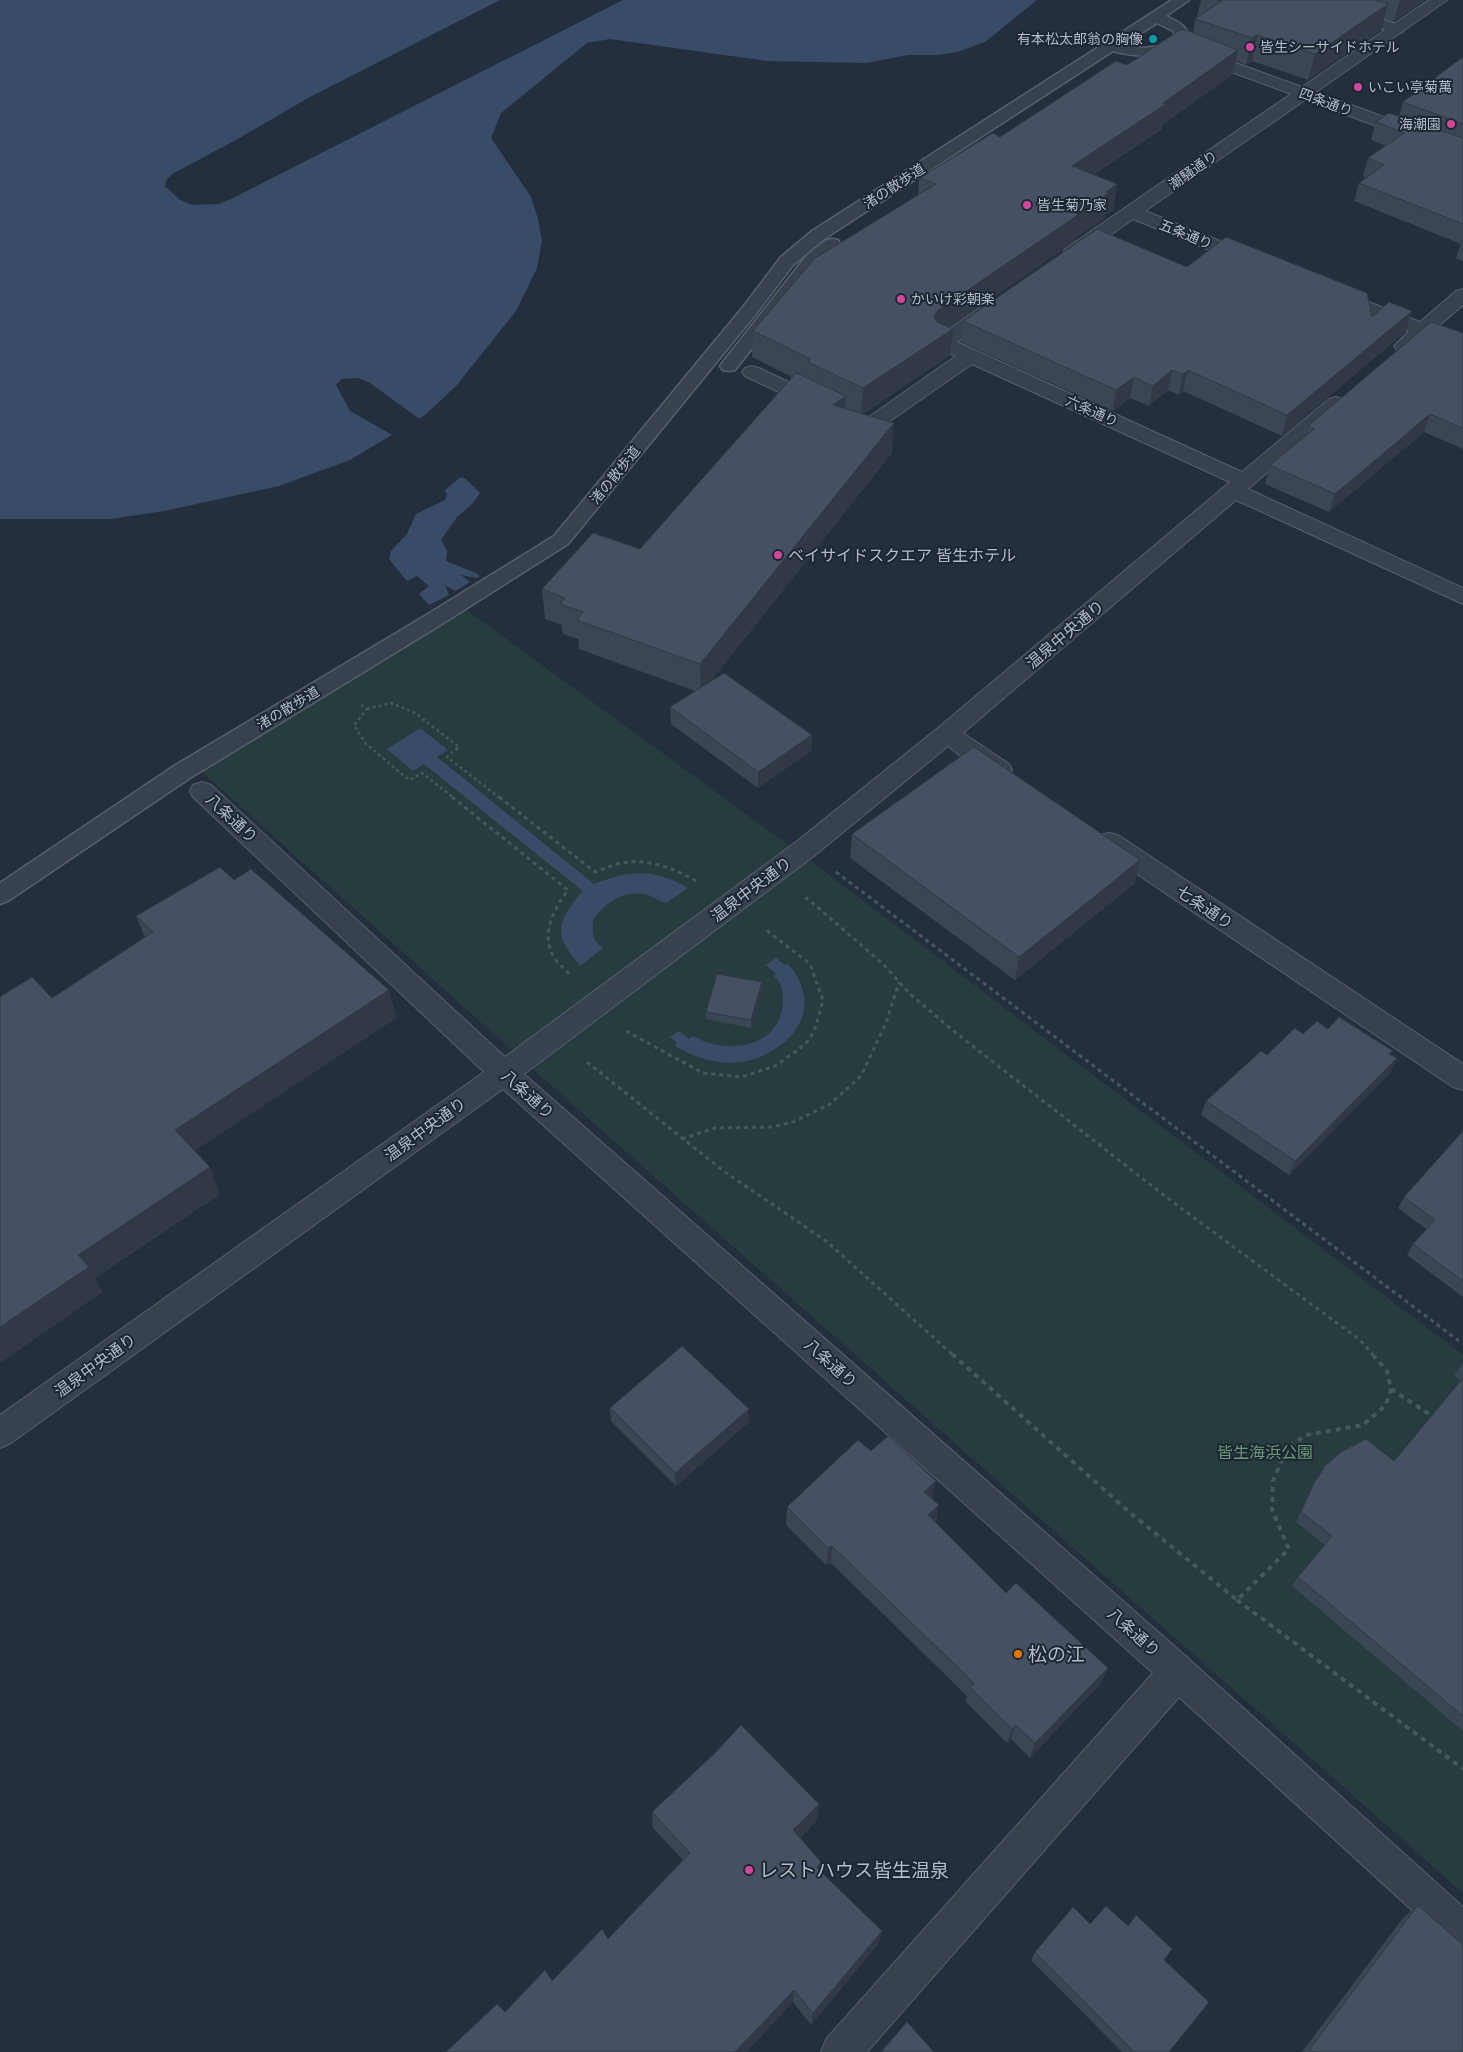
<svg xmlns="http://www.w3.org/2000/svg" width="1463" height="2052" font-family="'Space Grotesk','Noto Sans JP',sans-serif">
  <style>
    .green { fill: #263c3f }
    .water { fill: #394c67 }
    .pier { fill: #242f3e }
    .lines { fill: none; stroke-linecap: round; stroke-linejoin: round }
    .lane-casing { stroke: #565f6c; stroke-width: 3 }
    .street-casing { stroke: #565f6c; stroke-width: 2 }
    .path-far2 { stroke: #44595c; stroke-width: 2.5; stroke-dasharray: 3 3; stroke-linecap: butt }
    .path-far1 { stroke: #44595c; stroke-width: 3; stroke-dasharray: 4 4; stroke-linecap: butt }
    .path { stroke: #44595c; stroke-width: 4; stroke-dasharray: 5 5; stroke-linecap: butt }
    .lane { fill: #38414e; fill-rule: evenodd }
    .street { fill: #38414e; fill-rule: evenodd }
    .wall { fill: #3b4654 }
    .shaded-wall { fill: #303945 }
    .building { fill: #455162; stroke: #303945 }
    .culture-dot { fill: #0f9aa8; stroke: #1d2633; stroke-width: 2 }
    .hotel-dot { fill: #d1479c; stroke: #1d2633; stroke-width: 2 }
    .food-dot { fill: #e8710a; stroke: #1d2633; stroke-width: 2 }
    .labels { text-anchor: middle; stroke-width: 4; stroke-linejoin: round; paint-order: stroke }
    .far-poi-label { font-size: 14px; fill: #b4bcc9; stroke: #1d2633; text-anchor: start }
    .far-street-label { font-size: 14px; fill: #b4bcc9; stroke: #1d2633 }
    .poi-label { font-size: 16px; fill: #b4bcc9; stroke: #1d2633; text-anchor: start }
    .street-label { font-size: 16px; fill: #b4bcc9; stroke: #1d2633 }
    .park-label { font-size: 16px; fill: #6b9a76; stroke: #1d2633 }
    .near-poi-label { font-size: 19px; fill: #b4bcc9; stroke: #1d2633; text-anchor: start }
  </style>
  <rect width="100%" height="100%" fill="#242f3e"/>
  <path class="green" d="M 464,608 L 824,871 L 1463,1355 L 1463,1893 L 554,1088 L 199,769 Z"/>
  <g class="water">
    <path d="M 0,0 L 503,0 C 417,44 330,86 247,135 C 219,151 193,162 168,181 L 172,193 L 193,204 L 218,202 L 620,0 L 1037,0 L 985,42 L 957,52 L 939,55 L 908,55 L 867,63 L 767,61 L 610,39 L 587,43 L 501,113 L 491,138 L 531,197 L 538,219 L 542,241 L 537,268 L 516,311 L 456,386 L 425,415 L 350,460 L 279,486 L 164,511 L 111,519 L 0,519 Z"/>
    <path d="M 461,477 L 466,479 L 480,493 L 472,504 L 457,517 L 441,540 L 447,551 L 446,561 L 476,573 L 480,576 L 477,578 L 461,575 L 470,582 L 455,591 L 445,585 L 449,595 L 429,605 L 419,594 L 429,586 L 417,576 L 407,581 L 389,559 L 391,551 L 407,534 L 416,514 L 445,500 L 447,495 L 445,490 Z"/>
    <path d="M 420,728 L 448,750 L 437,757 L 594,884 C 630,870 654,868 688,888 L 666,903 C 659,901 651,895 644,894 C 622,891 605,903 593,920 C 592,933 592,940 603,948 L 580,966 C 575,959 568,951 564,943 C 554,925 572,903 583,891 L 424,764 L 413,771 L 387,749 Z"/>
    <path d="M 776,958 L 785,965 L 788,964 C 818,998 805,1035 766,1054 C 758,1058 750,1061 741,1062 C 717,1065 696,1058 675,1046 L 677,1043 L 670,1037 L 679,1031 L 689,1039 L 693,1036 C 728,1056 782,1048 783,1000 C 783,990 782,983 774,976 L 776,974 L 766,965 Z"/>
  </g>
  <g class="pier">
    <path d="M 500,0 L 506,0 L 311,100 L 236,144 L 190,167 L 175,177 L 170,184 L 174,191 L 194,201 L 217,200 L 228,196 L 560,27 L 615,0 L 623,0 L 231,199 L 219,204 L 192,205 L 180,200 L 165,186 L 166,181 L 172,174 L 234,141 L 308,98 Z"/>
    <path d="M 358,378 L 370,383 L 421,420 L 394,436 L 350,411 L 336,385 L 341,379 Z"/>
  </g>
  <g class="lines">
    <g class="lane-casing">
      <g id="lane">
        <path d="M 1172,0 L 1189,0 L 1166,16 C 1179,22 1185,25 1190,37 L 1183,50 C 1158,56 1138,58 1113,51 L 824,239 L 793,265 L 755,315 L 568,544 L 442,624 L 190,778 L 8,901 L 0,904 L 0,883 L 174,766 L 428,614 L 554,536 L 743,307 L 781,257 L 812,231 ZM 1157,23 L 1173,31 L 1176,37 L 1172,44 L 1144,48 L 1123,45 Z"/>
        <path d="M 1304,0 L 1325,0 L 1402,26 L 1404,29 L 1402,32 L 1392,32 L 1306,3 Z"/>
        <path d="M 832,239 L 838,240 L 840,244 L 819,263 L 735,370 L 729,371 L 723,370 L 720,366 L 723,362 L 807,255 L 826,240 Z"/>
      </g>
    </g>
    <g class="street-casing">
      <g id="street">
        <path d="M 1429,0 L 1447,0 L 1316,92 L 1463,146 L 1463,157 L 1305,100 L 1145,211 L 1255,255 L 1257,259 L 1255,263 L 1248,265 L 1241,263 L 1133,219 L 1079,257 L 1072,259 L 1065,257 L 1063,253 L 1065,249 L 1291,94 L 1193,58 L 1191,55 L 1193,52 L 1205,52 L 1302,87 Z"/>
        <path d="M 1335,289 L 1420,322 L 1456,291 L 1463,289 L 1463,305 L 1436,328 L 1463,339 L 1463,352 L 1425,338 C 1416,346 1410,353 1397,350 L 1394,346 L 1409,331 L 1328,299 L 1325,295 L 1328,291 Z"/>
        <path d="M 993,301 L 1000,303 L 1003,307 L 1000,311 L 957,342 L 1242,472 L 1329,399 L 1336,397 L 1343,399 L 1346,403 L 1343,407 L 1248,489 L 1463,588 L 1463,604 L 1236,500 L 963,733 L 1009,764 L 1012,770 L 1009,776 C 988,782 964,758 948,746 L 814,856 L 524,1074 L 1190,1660 L 1463,1907 L 1463,1951 L 1450,1945 L 1179,1697 L 867,2052 L 821,2052 L 827,2038 L 1153,1673 L 503,1089 L 11,1443 L 0,1448 L 0,1415 L 484,1072 L 193,797 L 190,791 L 193,785 L 202,782 L 211,785 L 505,1057 L 796,842 L 938,728 L 1230,482 L 972,364 L 874,432 L 867,434 L 745,376 L 742,372 L 745,368 L 752,366 L 759,368 L 866,419 L 956,356 L 936,347 L 933,343 L 936,339 L 986,303 Z"/>
        <path d="M 1109,833 L 1118,835 L 1463,1064 L 1463,1090 L 1453,1087 L 1100,849 L 1096,842 L 1100,835 Z"/>
      </g>
    </g>
    <g class="path-far2">
      <path d="M 361,705 L 367,709 L 354,725 L 366,744 L 409,780 L 422,773 L 454,798"/>
      <path d="M 367,709 L 391,703 L 415,713 L 459,747 L 447,757 L 500,798"/>
    </g>
    <g class="path-far1">
      <path d="M 452,797 L 568,890 C 554,909 540,934 554,957 C 558,964 565,969 570,975"/>
      <path d="M 499,797 L 595,872 C 604,869 612,865 621,863 C 647,858 674,868 696,881"/>
      <path d="M 836,872 L 1463,1344"/>
      <path d="M 805,899 L 807,898 L 883,964 L 910,994 L 956,1033 L 1170,1200 L 1360,1340 L 1373,1355"/>
      <path d="M 626,1031 L 703,1073 L 742,1077 L 775,1066 L 798,1050 L 810,1039 L 816,1026 L 823,1000 L 810,964 L 765,929"/>
      <path d="M 587,1062 L 722,1170 L 826,1241 L 953,1355"/>
      <path d="M 682,1139 L 715,1128 L 772,1127 L 793,1122 L 830,1104 L 861,1076 L 886,1023 L 899,982"/>
    </g>
    <g class="path">
      <path d="M 952,1354 L 1128,1511 L 1237,1600 L 1289,1549 L 1272,1510 L 1273,1481 L 1287,1448 L 1306,1435 L 1363,1425 L 1386,1405 L 1391,1389 L 1387,1371 L 1372,1354"/>
      <path d="M 1391,1389 L 1435,1418"/>
      <path d="M 1237,1600 L 1463,1769"/>
    </g>
    <use href="#lane" class="lane"/>
    <use href="#street" class="street"/>
  </g>
  <g class="wall">
    <path d="M 1201,0 L 1425,0 L 1394,21 L 1384,18 L 1381,30 L 1308,80 L 1252,61 L 1246,65 L 1236,61 L 1233,74 L 1162,125 L 1162,129 L 1093,175 L 1117,184 L 1113,210 L 1105,215 L 1104,219 L 1075,238 L 1075,241 L 949,328 L 950,355 L 863,414 L 892,453 L 710,682 L 812,735 L 811,751 L 758,788 L 671,724 L 670,707 L 695,691 L 579,649 L 578,639 L 563,634 L 562,625 L 545,619 L 542,589 L 640,549 L 792,377 L 752,357 L 753,331 L 918,195 L 919,178 L 1000,137 L 1127,65 L 1193,33 L 1195,19 L 1197,17 Z"/>
    <path d="M 1463,57 L 1463,261 L 1456,258 L 1461,244 L 1354,201 L 1359,183 L 1367,178 L 1363,176 L 1368,158 L 1386,146 L 1371,140 L 1376,122 L 1399,116 L 1403,102 Z"/>
    <path d="M 1187,267 L 1372,317 L 1405,332 L 1282,436 L 1183,391 L 1179,395 L 1168,390 L 1149,406 L 1130,398 L 1113,411 L 961,342 L 963,321 Z"/>
    <path d="M 1463,333 L 1463,449 L 1424,432 L 1329,512 L 1265,484 L 1270,465 L 1305,437 L 1308,426 Z"/>
    <path d="M 852,834 L 1135,883 L 1015,980 L 850,858 Z"/>
    <path d="M 234,880 L 389,990 L 396,1018 L 194,1151 L 220,1194 L 95,1278 L 102,1292 L 0,1363 L 0,997 L 52,998 L 145,938 L 136,916 Z"/>
    <path d="M 762,990 L 751,1028 L 706,1019 L 706,1012 Z"/>
    <path d="M 1328,1029 L 1391,1055 L 1397,1058 L 1390,1073 L 1289,1175 L 1201,1115 L 1206,1101 L 1267,1055 L 1303,1034 Z"/>
    <path d="M 1463,1131 L 1463,1297 L 1407,1255 L 1413,1244 L 1426,1229 L 1398,1208 L 1404,1197 Z"/>
    <path d="M 1463,1363 L 1463,1731 L 1292,1586 L 1298,1577 L 1325,1545 L 1296,1522 L 1309,1493 L 1314,1483 L 1394,1461 L 1461,1381 L 1454,1376 Z"/>
    <path d="M 610,1408 L 749,1409 L 749,1422 L 676,1486 L 611,1421 Z"/>
    <path d="M 932,1499 L 935,1523 L 1006,1593 L 1101,1683 L 1030,1758 L 1011,1739 L 1007,1743 L 966,1702 L 967,1696 L 831,1563 L 826,1565 L 786,1525 L 787,1507 Z"/>
    <path d="M 819,1804 L 817,1820 L 800,1838 L 821,1862 L 820,1871 L 882,1931 L 878,1944 L 811,2025 L 793,2002 L 746,2052 L 446,2052 L 552,1981 L 608,1939 L 683,1860 L 653,1828 L 652,1812 Z"/>
    <path d="M 1418,1905 L 1463,2052 L 1302,2052 L 1403,1918 Z"/>
    <path d="M 1090,1924 L 1164,1960 L 1169,2052 L 1122,2052 L 1031,1960 L 1035,1952 Z"/>
  </g>
  <g class="shaded-wall">
    <path d="M 1400,0 L 1425,0 L 1394,21 Z"/>
    <path d="M 1388,4 L 1381,30 L 1308,80 L 1315,54 Z"/>
    <path d="M 1257,35 L 1252,61 L 1246,65 L 1252,38 Z"/>
    <path d="M 1238,50 L 1233,74 L 1162,125 L 1162,129 L 1068,192 L 1072,166 Z"/>
    <path d="M 1117,184 L 1113,210 L 1105,215 L 1104,219 L 1075,238 L 1075,241 L 935,337 L 934,317 L 937,311 Z"/>
    <path d="M 1412,311 L 1405,332 L 1282,436 L 1287,415 Z"/>
    <path d="M 953,329 L 950,355 L 861,415 L 863,388 Z"/>
    <path d="M 1172,370 L 1168,390 L 1149,406 L 1153,386 Z"/>
    <path d="M 1188,370 L 1183,391 L 1179,395 L 1183,374 Z"/>
    <path d="M 1134,377 L 1130,398 L 1113,411 L 1116,390 Z"/>
    <path d="M 846,396 L 845,425 L 833,405 Z"/>
    <path d="M 1430,414 L 1424,432 L 1329,512 L 1335,494 Z"/>
    <path d="M 894,423 L 892,453 L 701,693 L 700,664 Z"/>
    <path d="M 812,735 L 811,751 L 758,788 L 758,772 Z"/>
    <path d="M 1140,860 L 1135,883 L 1015,980 L 1019,957 Z"/>
    <path d="M 762,982 L 762,990 L 751,1028 L 751,1020 Z"/>
    <path d="M 389,990 L 396,1018 L 185,1157 L 175,1130 Z"/>
    <path d="M 1397,1058 L 1390,1073 L 1289,1175 L 1295,1161 Z"/>
    <path d="M 210,1167 L 220,1194 L 95,1278 L 102,1292 L 0,1363 L 0,1327 L 78,1255 Z"/>
    <path d="M 749,1409 L 749,1422 L 676,1486 L 675,1473 Z"/>
    <path d="M 936,1481 L 932,1498 L 921,1509 L 924,1492 Z"/>
    <path d="M 939,1505 L 936,1523 L 928,1515 Z"/>
    <path d="M 832,1546 L 831,1563 L 826,1565 L 828,1548 Z"/>
    <path d="M 1108,1668 L 1101,1683 L 1030,1758 L 1035,1743 Z"/>
    <path d="M 1016,1725 L 1011,1739 L 1007,1743 L 1012,1729 Z"/>
    <path d="M 819,1804 L 817,1820 L 792,1846 L 793,1830 Z"/>
    <path d="M 821,1862 L 819,1878 L 817,1868 Z"/>
    <path d="M 882,1931 L 878,1944 L 811,2025 L 813,2013 Z"/>
    <path d="M 794,1990 L 793,2002 L 746,2052 L 735,2052 Z"/>
  </g>
  <g class="building">
    <path d="M 1217,0 L 1375,0 L 1388,4 L 1315,54 L 1257,35 L 1252,38 L 1195,19 L 1222,1 Z"/>
    <path d="M 1180,30 L 1186,30 L 1238,50 L 1163,103 L 1166,104 L 1072,166 L 1117,184 L 1106,192 L 1109,193 L 1076,214 L 1078,215 L 937,311 L 934,317 L 937,322 L 953,329 L 863,388 L 808,362 L 811,359 L 753,331 L 814,259 L 936,184 L 919,178 L 993,133 L 1000,137 L 1116,61 L 1127,65 Z"/>
    <path d="M 1463,57 L 1463,124 L 1403,102 Z"/>
    <path d="M 1389,113 L 1463,138 L 1463,224 L 1359,183 L 1384,165 L 1368,158 L 1404,133 L 1376,122 Z"/>
    <path d="M 1097,229 L 1187,267 L 1226,237 L 1231,239 L 1367,293 L 1372,317 L 1389,302 L 1412,311 L 1287,415 L 1188,370 L 1183,374 L 1172,370 L 1153,386 L 1134,377 L 1116,390 L 963,321 Z"/>
    <path d="M 1431,322 L 1463,333 L 1463,428 L 1430,414 L 1335,494 L 1270,465 L 1314,429 L 1308,426 Z"/>
    <path d="M 796,373 L 846,396 L 833,405 L 894,423 L 700,664 L 577,620 L 583,612 L 560,604 L 565,598 L 542,589 L 593,533 L 640,549 Z"/>
    <path d="M 724,673 L 812,735 L 758,772 L 670,707 Z"/>
    <path d="M 974,747 L 1140,860 L 1019,957 L 852,834 Z"/>
    <path d="M 220,867 L 234,880 L 251,869 L 389,990 L 175,1130 L 210,1167 L 78,1255 L 89,1267 L 0,1327 L 0,997 L 32,977 L 52,998 L 153,932 L 136,916 Z"/>
    <path d="M 717,974 L 762,982 L 751,1020 L 706,1012 Z"/>
    <path d="M 1339,1017 L 1393,1051 L 1389,1054 L 1397,1058 L 1295,1161 L 1206,1101 L 1261,1051 L 1267,1055 L 1295,1028 L 1303,1034 L 1317,1021 L 1328,1029 Z"/>
    <path d="M 1463,1131 L 1463,1281 L 1413,1244 L 1435,1220 L 1404,1197 Z"/>
    <path d="M 682,1346 L 749,1409 L 675,1473 L 610,1408 Z"/>
    <path d="M 1463,1378 L 1463,1716 L 1298,1577 L 1332,1536 L 1301,1512 L 1314,1483 L 1325,1466 L 1341,1452 L 1366,1439 L 1394,1461 Z"/>
    <path d="M 888,1436 L 936,1481 L 924,1492 L 939,1505 L 928,1515 L 1006,1593 L 1016,1583 L 1108,1668 L 1035,1743 L 1016,1725 L 1012,1729 L 970,1687 L 974,1683 L 832,1546 L 828,1548 L 787,1507 L 858,1440 L 871,1451 Z"/>
    <path d="M 741,1725 L 819,1804 L 793,1830 L 821,1862 L 817,1868 L 882,1931 L 813,2013 L 794,1990 L 735,2052 L 446,2052 L 497,2004 L 505,2012 L 545,1970 L 552,1981 L 602,1929 L 608,1939 L 690,1853 L 652,1812 L 715,1753 Z"/>
    <path d="M 1418,1905 L 1463,1945 L 1463,2052 L 1313,2052 L 1310,2049 Z"/>
    <path d="M 1106,1906 L 1128,1926 L 1136,1915 L 1172,1949 L 1164,1960 L 1209,2002 L 1169,2052 L 1134,2052 L 1035,1952 L 1073,1907 L 1090,1924 Z"/>
    <path d="M 907,2022 L 934,2052 L 881,2052 Z"/>
  </g>
  <circle class="culture-dot" cx="1153" cy="39" r="5"/>
  <g class="hotel-dot">
    <circle cx="1250" cy="47" r="5"/>
    <circle cx="1358" cy="87" r="5"/>
    <circle cx="1451" cy="124" r="5"/>
    <circle cx="1027" cy="205" r="5"/>
    <circle cx="901" cy="299" r="5"/>
    <circle cx="778" cy="555" r="5"/>
    <circle cx="749" cy="1870" r="5"/>
  </g>
  <circle class="food-dot" cx="1018" cy="1654" r="5"/>
  <g class="labels">
    <g class="far-poi-label">
      <text x="1143" y="44" text-anchor="end">有本松太郎翁の胸像</text>
      <text x="1260" y="52">皆生シーサイドホテル</text>
      <text x="1368" y="92">いこい亭菊萬</text>
      <text x="1441" y="129" text-anchor="end">海潮園</text>
      <text x="1037" y="210">皆生菊乃家</text>
      <text x="911" y="304">かいけ彩朝楽</text>
    </g>
    <g class="far-street-label">
      <text transform="translate(1326 102) rotate(20)" y="5">四条通り</text>
      <text transform="translate(1193 170) rotate(-35)" y="5">潮騒通り</text>
      <text transform="translate(894 186) rotate(-33)" y="5">渚の散歩道</text>
      <text transform="translate(1186 234) rotate(22)" y="5">五条通り</text>
      <text transform="translate(1092 411) rotate(24)" y="5">六条通り</text>
      <text transform="translate(615 475) rotate(-51)" y="5">渚の散歩道</text>
      <text transform="translate(288 708) rotate(-31)" y="5">渚の散歩道</text>
    </g>
    <g class="poi-label">
      <text x="788" y="561">ベイサイドスクエア 皆生ホテル</text>
    </g>
    <g class="street-label">
      <text transform="translate(1065 634) rotate(-40)" y="6">温泉中央通り</text>
      <text transform="translate(232 818) rotate(43)" y="6">八条通り</text>
      <text transform="translate(751 889) rotate(-37)" y="6">温泉中央通り</text>
      <text transform="translate(1205 907) rotate(34)" y="6">七条通り</text>
      <text transform="translate(528 1094) rotate(42)" y="6">八条通り</text>
      <text transform="translate(425 1129) rotate(-36)" y="6">温泉中央通り</text>
      <text transform="translate(831 1363) rotate(42)" y="6">八条通り</text>
      <text transform="translate(95 1365) rotate(-36)" y="6">温泉中央通り</text>
      <text transform="translate(1134 1632) rotate(42)" y="6">八条通り</text>
    </g>
    <g class="park-label">
      <text x="1265" y="1458">皆生海浜公園</text>
    </g>
    <g class="near-poi-label">
      <text x="1028" y="1661">松の江</text>
      <text x="759" y="1877">レストハウス皆生温泉</text>
    </g>
  </g>
</svg>
